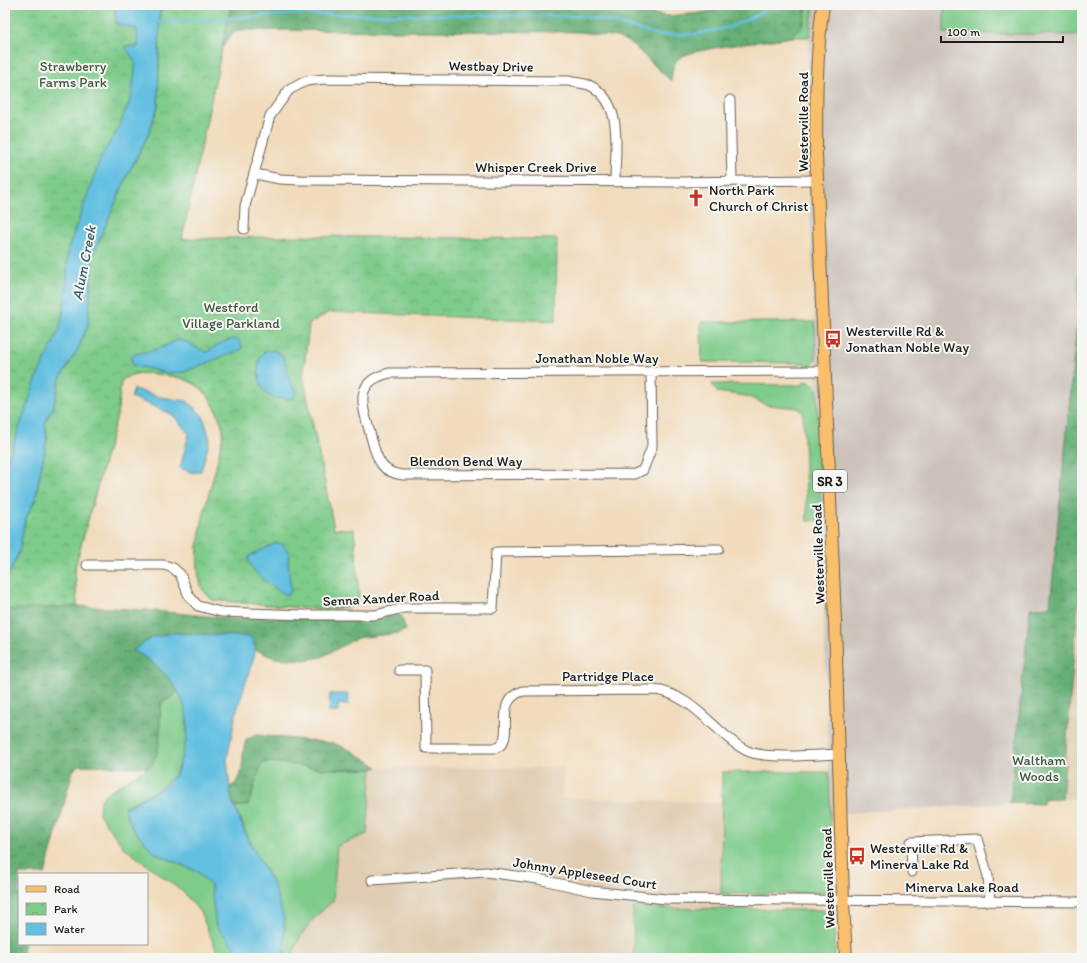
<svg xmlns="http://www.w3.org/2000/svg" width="1087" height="963" font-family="Itim,sans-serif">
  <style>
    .built { fill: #e0ccb1 }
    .industrial { fill: #ccc2b9 }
    .green { fill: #7ecb8a; stroke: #4d7453 }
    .forest { fill: url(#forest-crowns); stroke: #416649 }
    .park { fill: url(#park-crowns); stroke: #4d7453 }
    .water { fill: #63c0e1; stroke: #406e7e }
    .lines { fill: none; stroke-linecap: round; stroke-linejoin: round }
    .stream { stroke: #63c0e1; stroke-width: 2.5 }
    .minor-casing { stroke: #675f54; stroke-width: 11 }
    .major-casing { stroke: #675f54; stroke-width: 14 }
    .minor { stroke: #fff; stroke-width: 9 }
    .major { stroke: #f9bf6c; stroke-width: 12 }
    .labels { text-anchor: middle; stroke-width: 4; stroke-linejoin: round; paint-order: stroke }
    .shield { fill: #f6f6f2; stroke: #5d5d5c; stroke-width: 1 }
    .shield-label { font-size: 13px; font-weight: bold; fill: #1c1c1c }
    .park-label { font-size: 14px; fill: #3e5942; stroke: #f6f6f2 }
    .street-label { font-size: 14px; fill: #1c1c1c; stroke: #f6f6f2 }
    .poi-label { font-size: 14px; fill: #1c1c1c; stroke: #f6f6f2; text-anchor: start }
    .water-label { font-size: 15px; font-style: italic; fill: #385e6b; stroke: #f6f6f2 }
  </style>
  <defs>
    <pattern id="forest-crowns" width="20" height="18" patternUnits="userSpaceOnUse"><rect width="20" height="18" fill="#66af76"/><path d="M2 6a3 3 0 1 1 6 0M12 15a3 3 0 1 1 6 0" fill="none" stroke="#538e60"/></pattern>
    <pattern id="park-crowns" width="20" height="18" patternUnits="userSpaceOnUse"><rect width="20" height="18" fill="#7ecb8a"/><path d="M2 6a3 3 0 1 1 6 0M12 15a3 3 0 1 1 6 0" fill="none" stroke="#6cae76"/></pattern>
  </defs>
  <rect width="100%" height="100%" fill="#f6f6f2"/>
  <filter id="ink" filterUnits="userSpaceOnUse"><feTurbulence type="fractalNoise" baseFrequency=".025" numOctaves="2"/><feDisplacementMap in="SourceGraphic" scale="8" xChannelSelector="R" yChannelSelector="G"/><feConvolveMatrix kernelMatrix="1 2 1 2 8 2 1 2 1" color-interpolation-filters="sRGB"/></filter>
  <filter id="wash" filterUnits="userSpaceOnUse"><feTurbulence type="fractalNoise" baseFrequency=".012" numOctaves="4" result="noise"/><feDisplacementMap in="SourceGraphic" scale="16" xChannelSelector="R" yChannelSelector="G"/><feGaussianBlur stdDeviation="0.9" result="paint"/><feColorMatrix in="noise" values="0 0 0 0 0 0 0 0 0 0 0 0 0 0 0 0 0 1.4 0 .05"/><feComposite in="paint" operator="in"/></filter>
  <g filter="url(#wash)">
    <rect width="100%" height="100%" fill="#f1dbbc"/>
    <g class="built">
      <path d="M 1082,555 L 1082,799 L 1062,799 L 1078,601 Z"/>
      <path d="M 378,767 L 563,768 L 562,798 L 722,803 L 721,909 L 633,908 L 634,958 L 291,958 L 298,938 L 308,923 L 333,901 L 336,846 L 367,833 L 372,769 Z"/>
    </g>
    <path class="industrial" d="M 814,5 L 944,5 L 944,33 L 1082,35 L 1082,167 L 1078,312 L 1050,607 L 1030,609 L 1010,803 L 830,814 L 817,389 L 807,117 L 809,37 Z"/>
    <g class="green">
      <path d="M 807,5 L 814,5 L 809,37 L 792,37 L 803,25 Z"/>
      <path d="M 944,5 L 1082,5 L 1082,35 L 944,33 Z"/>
      <path d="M 701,322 L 815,322 L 816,359 L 812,365 L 805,367 L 805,363 L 702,362 Z"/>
      <path d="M 804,381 L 811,382 L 817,389 L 821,520 L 807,521 L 803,414 L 799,408 L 767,405 L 746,396 L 717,392 L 712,384 L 804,385 Z"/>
      <path d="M 177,690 L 187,709 L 187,742 L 175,775 L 156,791 L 124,807 L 155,853 L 198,872 L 211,886 L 216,926 L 227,938 L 242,958 L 220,958 L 200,912 L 182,891 L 123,847 L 99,814 L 100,802 L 106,793 L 153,764 L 162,701 L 173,697 Z"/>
      <path d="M 264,762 L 273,762 L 324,769 L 372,769 L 367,834 L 337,846 L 333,901 C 310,921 302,929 291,958 L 285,958 L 284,919 L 235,807 L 248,805 C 255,792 255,771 264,762 Z"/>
      <path d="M 722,772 L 829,772 L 832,881 L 826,891 L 814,894 L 721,894 Z"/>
      <path d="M 633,908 L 824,910 L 834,923 L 835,958 L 634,958 Z"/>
    </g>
    <g class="forest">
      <path d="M 160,5 L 348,5 L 555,8 L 572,5 L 629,5 L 646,13 L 667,16 L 701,13 L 737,5 L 807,5 L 803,25 L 792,37 C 771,41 692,48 679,58 C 673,63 672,73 671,81 L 631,43 L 617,37 L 580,32 L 238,30 L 231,35 L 222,48 L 181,238 L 329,312 L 309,324 L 303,376 L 334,529 L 354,529 L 359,594 L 356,605 L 326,610 L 212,600 C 209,596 204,592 202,588 C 188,549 211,493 219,454 C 220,446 224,437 223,430 C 223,425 220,420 218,415 C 210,392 195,379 170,376 C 152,374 135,369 121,381 L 117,415 L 75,567 L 77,606 L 146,610 L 237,619 L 247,617 L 366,620 L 401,615 L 406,630 L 399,633 L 357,638 L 322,657 L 305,660 L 274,658 L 256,650 L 251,638 L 174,633 L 134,651 C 152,660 167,672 177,690 L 173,697 L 162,701 C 157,720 166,758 146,767 L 78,765 L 73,771 L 45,874 L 19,874 L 19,944 L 25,944 L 21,958 L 5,958 L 5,583 L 19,552 L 88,325 L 93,255 L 158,106 Z"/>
      <path d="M 1082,167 L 1082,555 L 1062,799 L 1044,799 L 1043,804 L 1010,803 L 1030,608 L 1050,607 L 1078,312 Z"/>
      <path d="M 257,735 L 333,743 L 352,751 L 378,767 L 372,769 L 324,769 L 273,762 C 269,762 266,761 263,763 C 259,766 252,796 248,805 L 235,807 L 231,798 L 230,787 C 249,777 238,755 247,739 Z"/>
    </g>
    <g class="park">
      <path d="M 5,5 L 140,5 L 138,113 L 88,232 L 5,520 Z"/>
      <path d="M 160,5 L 231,5 L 182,239 L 302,236 L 557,239 L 556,321 L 329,312 L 309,324 L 303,376 L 334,529 L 354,529 L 359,594 L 356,605 L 326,610 L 212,600 C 209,596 204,592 202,588 C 188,549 211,493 219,454 C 220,446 224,437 223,430 C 223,425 220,420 218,415 C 210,392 195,379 170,376 C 152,374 135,369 121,381 L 117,415 L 75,567 L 77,606 L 5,610 L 5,583 L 19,552 L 25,520 L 35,500 L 47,438 L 45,422 L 53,408 L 60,379 L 78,349 L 88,325 L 93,255 L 126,178 L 149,133 L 158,106 Z"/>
    </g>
    <g class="water">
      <path d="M 115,5 L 160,5 L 158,106 L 149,133 L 126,178 L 93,255 L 88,325 L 78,349 L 60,379 L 53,408 L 45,422 L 47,438 L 35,500 L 25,520 L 19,552 L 5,583 L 5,468 L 37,377 L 60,329 L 66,293 L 68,249 L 101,157 L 118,129 L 131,98 L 136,64 L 125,46 L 138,47 L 137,29 L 116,24 Z"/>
      <path d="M 177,340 C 189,339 196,350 207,352 C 214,347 241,328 242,349 L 184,372 L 167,373 L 132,365 L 131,358 L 136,354 L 161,348 Z"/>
      <path d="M 274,350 L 283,356 L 290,382 L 296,391 L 294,398 C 286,399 272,399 266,393 C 258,384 254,359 265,351 Z"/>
      <path d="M 134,389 L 160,397 L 187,401 L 203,416 L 210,439 L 201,471 L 193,473 L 180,468 L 189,434 L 172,414 L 131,397 Z"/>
      <path d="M 276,543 L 282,544 L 289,552 L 288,563 L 291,592 L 288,594 L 284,594 C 270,584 252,575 248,558 L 250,556 Z"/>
      <path d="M 174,633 L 251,637 L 256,650 L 236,713 L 227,759 L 231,798 L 247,838 L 273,884 L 284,919 L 285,958 L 242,958 L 227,938 L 216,926 L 211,886 L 198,872 L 155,853 L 132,828 L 124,808 C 139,800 165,790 175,775 C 178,770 180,761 182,755 C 199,708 174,673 133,650 L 153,637 Z"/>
      <path d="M 330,694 L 349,694 L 348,705 L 338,704 L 338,712 L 329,712 Z"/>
    </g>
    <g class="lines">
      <g class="stream">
        <path d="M 5,6 L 9,5"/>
        <path d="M 158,22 L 297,14 L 584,16 L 616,23 L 657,35 L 696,34 L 730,27 L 761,13 L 770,5"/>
      </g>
    </g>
  </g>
  <g filter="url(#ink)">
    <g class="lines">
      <g class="minor-casing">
        <g id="minor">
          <path d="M 730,100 L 732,181"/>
          <path d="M 255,174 L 280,179 L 300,180 L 677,182 L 817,180"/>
          <path d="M 244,229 L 245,206 L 270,116 L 289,90 L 306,81 L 325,79 L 569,81 C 576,83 585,83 591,86 C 624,103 615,150 615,181"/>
          <path d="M 651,372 L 652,447 L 643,470 L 635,474 L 403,475 C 395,474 387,472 382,465 C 375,456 373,444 370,433 C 362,405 353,381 390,373 L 825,371"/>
          <path d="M 87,565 L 164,565 L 173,568 L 180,574 L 189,596 L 198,606 L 221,612 L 304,615 L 375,615 L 404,608 L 493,608 L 496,552 L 719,549"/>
          <path d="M 399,670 L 425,670 L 426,748 L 496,748 C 518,739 490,701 523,691 L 654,690 C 683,692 706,719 727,737 C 734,743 742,749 750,752 C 769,759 817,755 839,754"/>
          <path d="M 912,872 L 911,842 L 977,839 L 988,876 L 990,901"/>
          <path d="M 372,880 L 486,872 L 538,879 L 592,891 L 666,899 L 1082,902"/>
        </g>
      </g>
      <g class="major-casing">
        <path id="major" d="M 823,5 C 816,55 816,105 816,155 L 835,621 L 843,902 L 846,958"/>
      </g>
      <use href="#minor" class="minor"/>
      <use href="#major" class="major"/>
    </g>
  </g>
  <defs>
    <g id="church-bare" transform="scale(1.38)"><path d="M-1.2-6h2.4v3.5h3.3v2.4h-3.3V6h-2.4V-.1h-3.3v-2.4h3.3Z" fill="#c8321e" stroke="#f6f6f2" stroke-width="2.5" paint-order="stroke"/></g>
    <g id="bus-bare" transform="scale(1.38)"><path d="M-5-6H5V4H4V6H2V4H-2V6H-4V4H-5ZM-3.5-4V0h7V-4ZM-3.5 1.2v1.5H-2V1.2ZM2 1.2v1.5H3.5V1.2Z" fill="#c8321e" stroke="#f6f6f2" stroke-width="2.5" paint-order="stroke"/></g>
  </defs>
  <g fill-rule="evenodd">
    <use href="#church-bare" x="696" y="198"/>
    <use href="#bus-bare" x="833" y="339"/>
    <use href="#bus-bare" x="857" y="856"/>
  </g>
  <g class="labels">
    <rect class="shield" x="813" y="470" width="34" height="22" rx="3"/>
    <g class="shield-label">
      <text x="830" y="486">SR 3</text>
    </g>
    <g class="park-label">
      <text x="73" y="71">Strawberry<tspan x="73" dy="16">Farms Park</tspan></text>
      <text x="231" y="312">Westford<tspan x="231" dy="16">Village Parkland</tspan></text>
      <text x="1039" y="765">Waltham<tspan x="1039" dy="16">Woods</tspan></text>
    </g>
    <g class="street-label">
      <text transform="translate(491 66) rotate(1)" y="5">Westbay Drive</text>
      <text transform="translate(803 122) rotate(-90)" y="5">Westerville Road</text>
      <text x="536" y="172">Whisper Creek Drive</text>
      <text x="597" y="363">Jonathan Noble Way</text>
      <text x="466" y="466">Blendon Bend Way</text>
      <text transform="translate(818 554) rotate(-92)" y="5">Westerville Road</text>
      <text transform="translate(381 598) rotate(-3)" y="5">Senna Xander Road</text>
      <text x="608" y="681">Partridge Place</text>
      <text transform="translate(585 873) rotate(9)" y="5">Johnny Appleseed Court</text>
      <text transform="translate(828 878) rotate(-92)" y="5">Westerville Road</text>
      <text x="962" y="892">Minerva Lake Road</text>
    </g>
    <g class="poi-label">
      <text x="709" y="195">North Park<tspan x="709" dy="16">Church of Christ</tspan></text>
      <text x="846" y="336">Westerville Rd &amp;<tspan x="846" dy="16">Jonathan Noble Way</tspan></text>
      <text x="870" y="853">Westerville Rd &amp;<tspan x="870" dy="16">Minerva Lake Rd</tspan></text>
    </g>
    <g class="water-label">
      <text transform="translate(84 263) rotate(-79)" y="5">Alum Creek</text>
    </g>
  </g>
  <rect width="1087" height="963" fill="none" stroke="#f6f6f2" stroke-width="20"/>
  <rect x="18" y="873" width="130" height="72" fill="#f6f6f2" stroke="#9f9f9c"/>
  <rect x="26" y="886" width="20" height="6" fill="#f9bf6c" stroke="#9f9f9c"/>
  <text x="54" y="893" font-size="12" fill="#1c1c1c">Road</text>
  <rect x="26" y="903" width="20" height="12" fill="url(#park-crowns)" stroke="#9f9f9c"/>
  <text x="54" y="913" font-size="12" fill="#1c1c1c">Park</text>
  <rect x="26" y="923" width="20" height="12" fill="#63c0e1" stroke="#9f9f9c"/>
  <text x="54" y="933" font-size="12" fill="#1c1c1c">Water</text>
  <path d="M941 36v6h122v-6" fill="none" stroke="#1c1c1c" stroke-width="2"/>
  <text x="947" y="36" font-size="12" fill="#1c1c1c" stroke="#f6f6f2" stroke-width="3" paint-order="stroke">100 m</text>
</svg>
